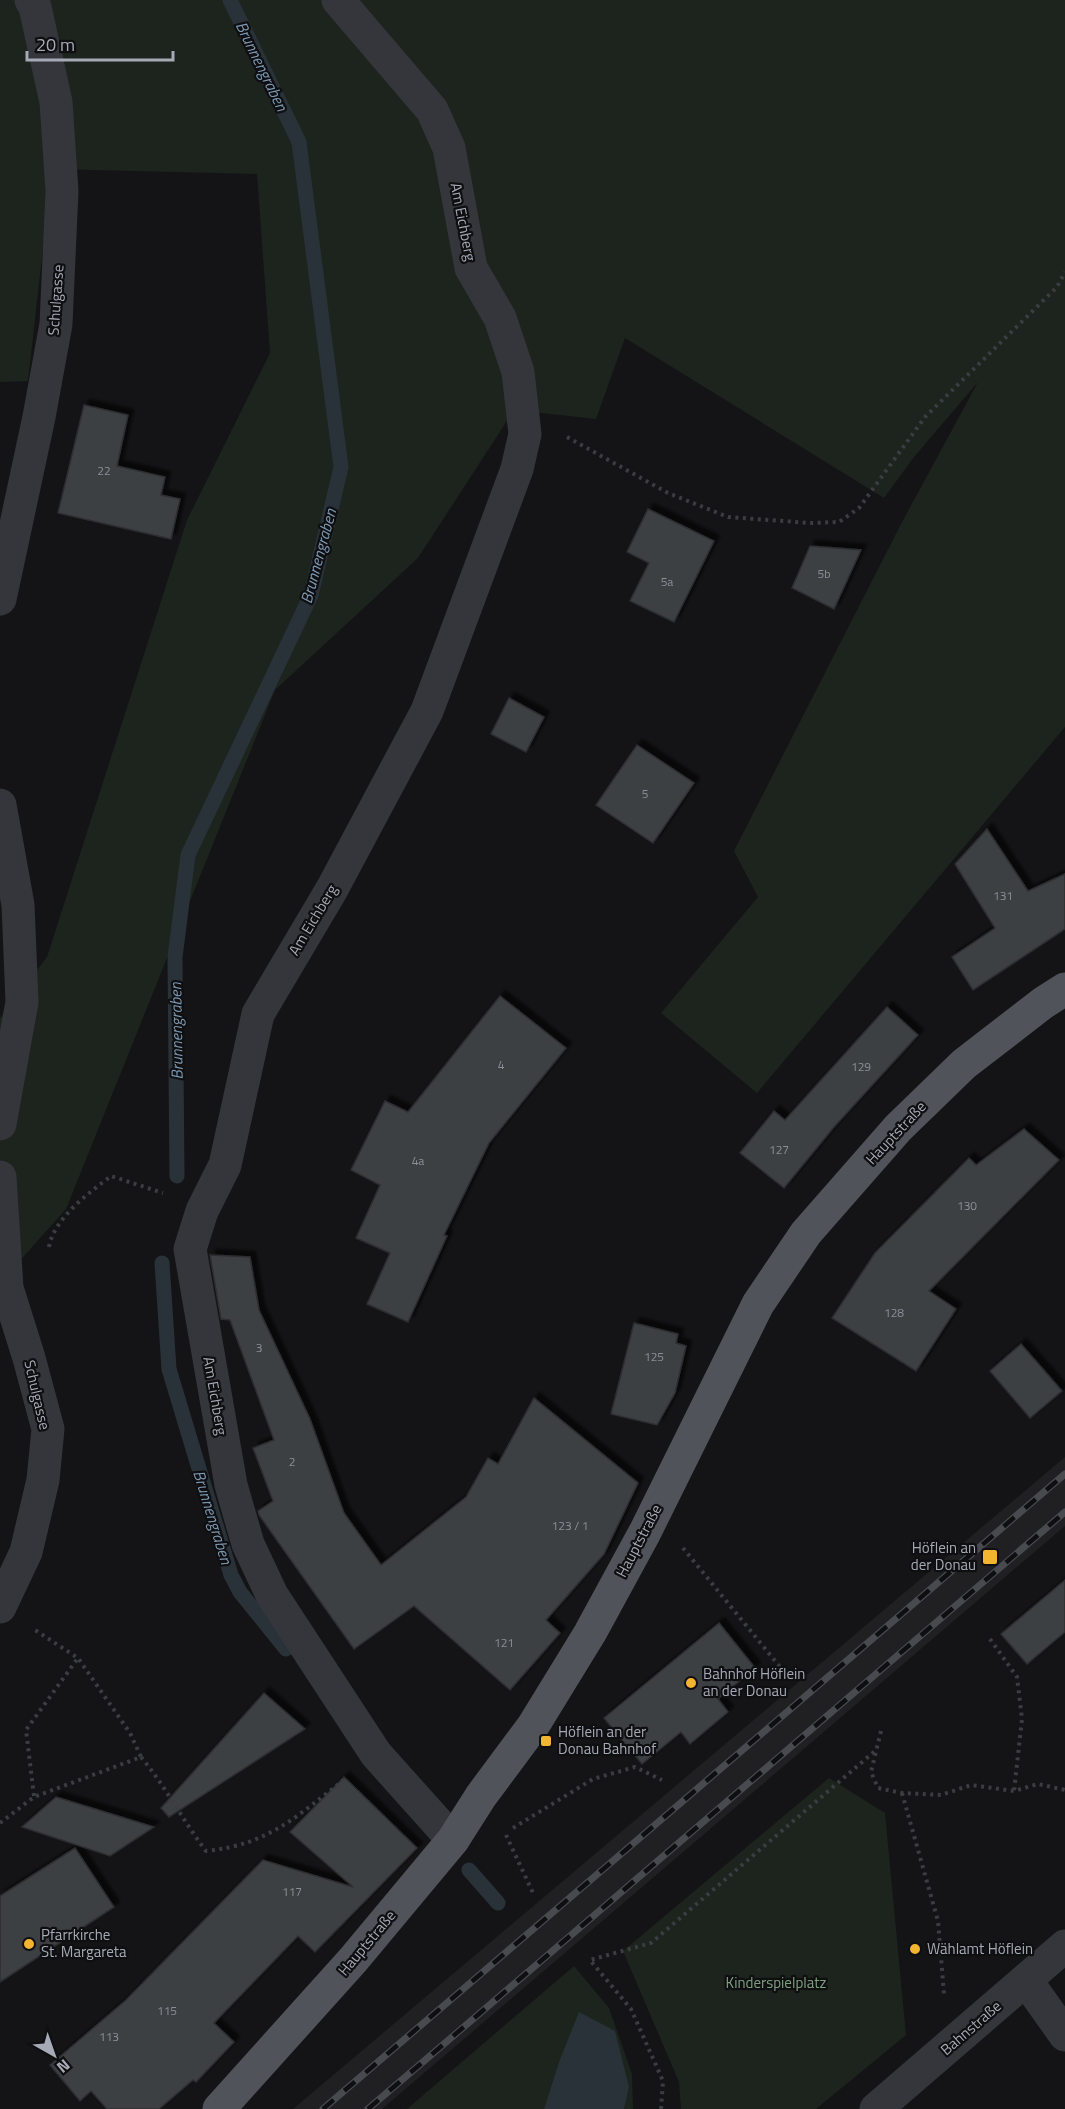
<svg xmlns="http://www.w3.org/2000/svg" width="1065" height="2109" font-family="'Titillium Web',sans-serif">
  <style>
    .built { fill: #202023 }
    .green { fill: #1c241d }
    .water { fill: #2a3239 }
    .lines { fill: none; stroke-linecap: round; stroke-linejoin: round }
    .stream { stroke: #2a3239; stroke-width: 15 }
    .building { fill: #3e3f43; stroke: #2e2e32; stroke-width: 1.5; filter: url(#shadow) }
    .path { stroke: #3b3d42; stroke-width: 4; stroke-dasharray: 3 4.5; stroke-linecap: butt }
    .minor { stroke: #35363b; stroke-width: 33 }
    .major { stroke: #51535a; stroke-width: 33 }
    .rail-casing { stroke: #484a50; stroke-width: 7 }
    .rail { stroke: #0f0f11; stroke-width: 4.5; stroke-dasharray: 14; stroke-linecap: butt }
    .poi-dot { fill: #f3b42f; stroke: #0f0f11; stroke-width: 2 }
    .labels { text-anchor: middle; stroke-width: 4.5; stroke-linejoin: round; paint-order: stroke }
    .number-label { font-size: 12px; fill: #8b8f99 }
    .street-label { font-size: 15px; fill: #a5aab6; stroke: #0f0f11 }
    .poi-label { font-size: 15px; fill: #a5aab6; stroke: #0f0f11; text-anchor: start }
    .park-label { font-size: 15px; fill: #7ca17f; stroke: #0f0f11 }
    .water-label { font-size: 16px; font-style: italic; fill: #7c98b2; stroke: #0f0f11 }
  </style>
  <defs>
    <filter id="shadow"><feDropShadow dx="5.5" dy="-5.5" stdDeviation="1.5" flood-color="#0009"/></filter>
  </defs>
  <rect width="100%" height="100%" fill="#141416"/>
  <path class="built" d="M 1065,1457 L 1065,1526 L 382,2109 L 293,2109 Z"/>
  <g class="green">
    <path d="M 0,0 L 1065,0 L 1065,727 L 757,1093 L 661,1013 L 758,897 L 734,851 L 901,524 L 978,382 L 914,457 L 884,498 L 625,338 L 596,419 L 514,410 L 418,558 L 275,690 L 66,1209 L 0,1283 L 0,1018 L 47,957 L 187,520 L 270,353 L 257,174 L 52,169 L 28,381 L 0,382 Z"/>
    <path d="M 829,1778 L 885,1813 L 906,2035 L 816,2109 L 681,2109 L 679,2082 L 623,1951 Z"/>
    <path d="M 574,1966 L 609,2008 L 632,2074 L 633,2109 L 624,2109 L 629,2087 L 559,2062 L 544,2109 L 407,2109 Z"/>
  </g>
  <path class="water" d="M 579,2012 L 615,2031 L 629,2087 L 624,2109 L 544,2109 L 559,2062 Z"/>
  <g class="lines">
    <g class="stream">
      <path d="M 177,1176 L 175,957 L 188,855 L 311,595 L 341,467 L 299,142 L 230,0"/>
      <path d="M 162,1263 L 169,1369 L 231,1575 L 240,1592 L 286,1649"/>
      <path d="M 469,1870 L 498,1903"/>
    </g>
  </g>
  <g class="building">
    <path d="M 84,405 L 128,415 L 117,466 L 165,477 L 161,495 L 180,499 L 171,539 L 58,513 Z"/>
    <path d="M 648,509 L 714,541 L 674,622 L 630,601 L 649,563 L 627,552 Z"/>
    <path d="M 810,546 L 861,550 L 834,609 L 792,588 Z"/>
    <path d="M 509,698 L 544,717 L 526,752 L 491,734 Z"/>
    <path d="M 637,745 L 694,783 L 653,843 L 596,805 Z"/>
    <path d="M 987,829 L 1028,891 L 1065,874 L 1065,929 L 973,990 L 952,957 L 995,928 L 955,864 Z"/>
    <path d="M 500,996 L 566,1048 L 489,1143 L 444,1235 L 447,1236 L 408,1322 L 367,1304 L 390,1253 L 356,1238 L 380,1185 L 351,1170 L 385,1101 L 408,1112 Z"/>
    <path d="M 887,1007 L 918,1035 L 834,1127 L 784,1188 L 740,1153 L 774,1111 L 785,1120 Z"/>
    <path d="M 1024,1129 L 1059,1160 L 929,1291 L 956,1309 L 916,1371 L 832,1318 L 875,1253 L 969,1158 L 976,1165 Z"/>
    <path d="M 210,1255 L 250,1257 L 259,1310 L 310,1419 L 344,1513 L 381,1565 L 466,1497 L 488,1458 L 498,1464 L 534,1398 L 638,1483 L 604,1554 L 546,1620 L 560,1633 L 510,1690 L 414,1606 L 354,1649 L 259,1515 L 258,1511 L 273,1501 L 253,1448 L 274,1440 L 230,1320 L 221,1319 Z"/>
    <path d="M 634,1323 L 678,1334 L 676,1343 L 686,1346 L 675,1393 L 657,1425 L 611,1414 Z"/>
    <path d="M 1021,1344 L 1062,1391 L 1030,1418 L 990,1371 Z"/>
    <path d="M 1065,1580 L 1065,1632 L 1027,1664 L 1001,1634 Z"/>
    <path d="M 719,1623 L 755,1668 L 718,1699 L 728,1712 L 690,1744 L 681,1732 L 642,1764 L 604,1718 Z"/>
    <path d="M 264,1693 L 305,1729 L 169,1817 L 161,1808 Z"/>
    <path d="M 344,1777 L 417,1848 L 315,1952 L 298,1936 L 214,2023 L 234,2042 L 196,2082 L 193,2080 L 159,2109 L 107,2109 L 91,2091 L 80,2101 L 50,2065 L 126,2000 L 263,1860 L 353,1887 L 290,1832 Z"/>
    <path d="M 56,1797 L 154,1827 L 110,1856 L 22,1827 Z"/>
    <path d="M 75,1848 L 114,1907 L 0,1982 L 0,1896 Z"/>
  </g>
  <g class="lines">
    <g class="path">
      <path d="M 567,437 L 668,493 L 728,517 L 810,523 L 839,522 L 859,508 L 925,417 L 1057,287 L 1065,272"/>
      <path d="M 49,1247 C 54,1218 89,1193 111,1176 L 163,1193"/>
      <path d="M 683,1548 L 789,1678"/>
      <path d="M 990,1639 L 1017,1677 L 1022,1719 L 1014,1791"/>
      <path d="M 881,1731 L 871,1772 L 878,1788 L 902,1793 L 941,1795 L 971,1785 L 1014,1791 L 1038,1784 L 1065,1790"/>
      <path d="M 141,1757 C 166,1787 183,1821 206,1851 C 268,1845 297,1816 344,1780"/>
      <path d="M 902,1793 L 938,1921 L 944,1994"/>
      <path d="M 34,1796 L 26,1730 L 78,1658"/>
      <path d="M 0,1823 L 34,1797 L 141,1757 L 130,1733 L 78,1658 L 35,1630"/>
      <path d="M 513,1828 L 593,1779 L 635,1767 L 662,1780"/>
      <path d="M 506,1835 L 534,1895"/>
      <path d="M 661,2109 L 663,2081 L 631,2009 L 590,1960 L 651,1943 L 875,1751"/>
    </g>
    <g class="minor">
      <path d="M 338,0 L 432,110 L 449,148 L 471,268 L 500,318 L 518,372 L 525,434 L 517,469 L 427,711 L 332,889 L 258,1014 L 225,1165 L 202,1211 L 190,1249 L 231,1485 L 248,1544 L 272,1595 L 376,1754 L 453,1840"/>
      <path d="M 0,599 L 39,417 L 56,324 L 62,191 L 56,102 L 35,7 L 31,0"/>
      <path d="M 0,805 L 18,905 L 22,1002 L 0,1124"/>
      <path d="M 0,1177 L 7,1288 L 29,1358 L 48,1429 L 43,1480 L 26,1552 L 0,1607"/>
      <path d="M 1026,1980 L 1065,2035"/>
      <path d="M 876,2109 L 1065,1946"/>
    </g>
    <path class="major" d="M 219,2109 L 353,1960 L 453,1840 L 481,1796 L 533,1726 L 590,1633 L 645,1532 L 758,1304 L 806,1233 L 898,1128 L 964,1064 L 1043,1003 L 1065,989"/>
    <g class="rail-casing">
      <g id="rail">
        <path d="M 323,2109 L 1065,1474"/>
        <path d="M 368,2109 L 1065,1512"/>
      </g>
    </g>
    <use href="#rail" class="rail"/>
  </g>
  <g class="poi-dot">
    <rect x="982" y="1549" width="16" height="16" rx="3"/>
    <circle cx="691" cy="1683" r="6"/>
    <rect x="540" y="1735" width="12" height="12" rx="3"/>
    <circle cx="29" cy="1944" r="6"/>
    <circle cx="915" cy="1949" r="6"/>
  </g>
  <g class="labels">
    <g class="number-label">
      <text x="104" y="475">22</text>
      <text x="824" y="578">5b</text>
      <text x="667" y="586">5a</text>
      <text x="645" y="798">5</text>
      <text x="1003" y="900">131</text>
      <text x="501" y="1069">4</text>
      <text x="861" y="1071">129</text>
      <text x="779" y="1154">127</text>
      <text x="418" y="1165">4a</text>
      <text x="967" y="1210">130</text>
      <text x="894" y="1317">128</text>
      <text x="259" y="1352">3</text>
      <text x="654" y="1361">125</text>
      <text x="292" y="1466">2</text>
      <text x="570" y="1530">123 / 1</text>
      <text x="504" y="1647">121</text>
      <text x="292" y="1896">117</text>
      <text x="167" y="2015">115</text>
      <text x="109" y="2041">113</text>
    </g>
    <g class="street-label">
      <text transform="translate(463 222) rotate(79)" y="5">Am Eichberg</text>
      <text transform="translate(56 300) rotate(-86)" y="5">Schulgasse</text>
      <text transform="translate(313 920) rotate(-59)" y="5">Am Eichberg</text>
      <text transform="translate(896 1133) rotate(-47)" y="5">Hauptstraße</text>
      <text transform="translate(37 1395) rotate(77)" y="5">Schulgasse</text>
      <text transform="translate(215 1396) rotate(80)" y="5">Am Eichberg</text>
      <text transform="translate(639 1541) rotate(-62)" y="5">Hauptstraße</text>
      <text transform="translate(367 1943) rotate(-50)" y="5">Hauptstraße</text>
      <text transform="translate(971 2028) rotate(-41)" y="5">Bahnstraße</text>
    </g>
    <g class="poi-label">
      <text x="976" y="1553" text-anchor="end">Höflein an<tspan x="976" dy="17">der Donau</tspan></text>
      <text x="703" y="1679">Bahnhof Höflein<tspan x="703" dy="17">an der Donau</tspan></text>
      <text x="558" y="1737">Höflein an der<tspan x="558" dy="17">Donau Bahnhof</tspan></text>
      <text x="41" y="1940">Pfarrkirche<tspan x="41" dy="17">St. Margareta</tspan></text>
      <text x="927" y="1954">Wählamt Höflein</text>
    </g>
    <g class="park-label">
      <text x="776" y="1988">Kinderspielplatz</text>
    </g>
    <g class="water-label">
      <text transform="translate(262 66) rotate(64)" y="6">Brunnengraben</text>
      <text transform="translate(318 556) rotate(-75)" y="6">Brunnengraben</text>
      <text transform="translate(176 1031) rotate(-91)" y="6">Brunnengraben</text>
      <text transform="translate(213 1517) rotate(73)" y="6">Brunnengraben</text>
    </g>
  </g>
  <g transform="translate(54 2055) rotate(140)" stroke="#0f0f11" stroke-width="4.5" paint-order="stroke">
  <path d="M0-4.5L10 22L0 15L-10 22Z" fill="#a5aab6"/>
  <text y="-9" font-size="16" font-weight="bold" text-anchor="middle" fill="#a5aab6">N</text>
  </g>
  <path d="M27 51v9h146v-9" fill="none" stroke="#a5aab6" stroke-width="3"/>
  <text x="36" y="51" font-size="18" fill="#a5aab6" stroke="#0f0f11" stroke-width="4.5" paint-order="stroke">20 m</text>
</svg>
